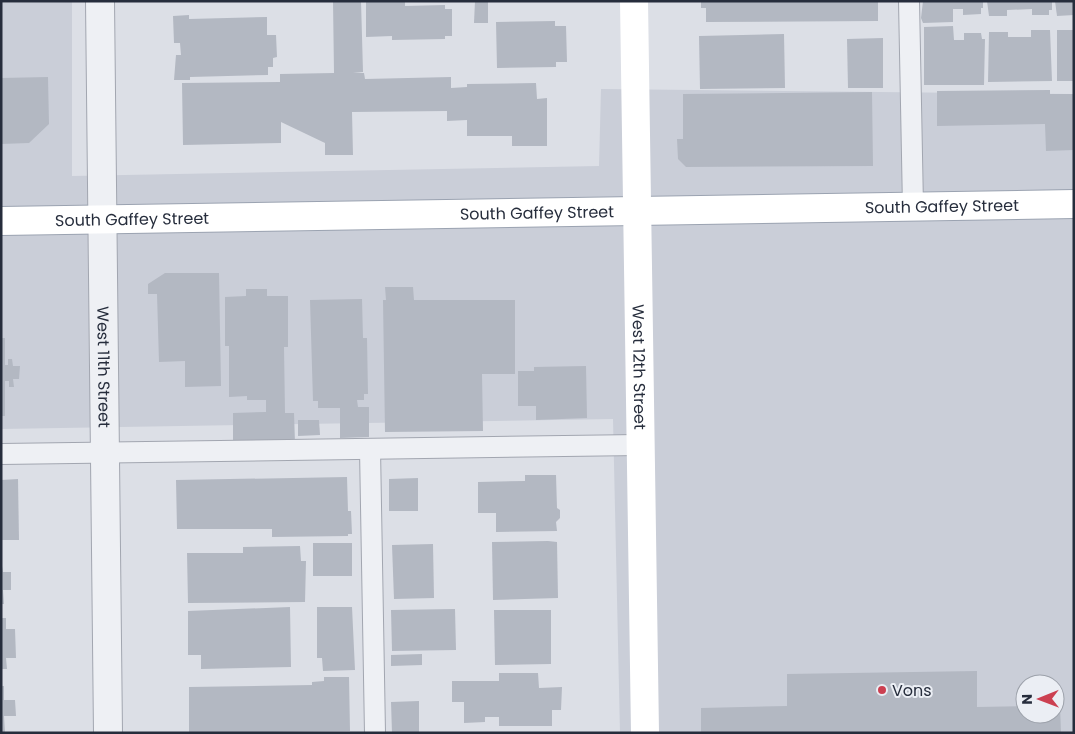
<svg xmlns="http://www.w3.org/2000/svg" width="1075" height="734" font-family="Poppins,sans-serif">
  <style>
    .built { fill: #caced8; fill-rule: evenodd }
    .building { fill: #b3b8c2 }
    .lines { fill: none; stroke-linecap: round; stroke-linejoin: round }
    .lane-casing { stroke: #a2a6b0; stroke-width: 22 }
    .street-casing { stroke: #a2a6b0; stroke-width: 30 }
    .primary-casing { stroke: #9ba3b1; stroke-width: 30 }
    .lane { stroke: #eef0f4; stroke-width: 20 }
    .street { stroke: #eef0f4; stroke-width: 28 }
    .secondary { stroke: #fff; stroke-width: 28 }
    .primary { stroke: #fff; stroke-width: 28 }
    .poi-dot { fill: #cc4051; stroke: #ebeef4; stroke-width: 2 }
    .labels { text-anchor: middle; stroke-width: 4; stroke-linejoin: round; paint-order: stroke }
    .street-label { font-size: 16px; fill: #262d3c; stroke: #ebeef4 }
    .poi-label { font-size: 16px; fill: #262d3c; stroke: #ebeef4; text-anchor: start }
  </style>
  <rect width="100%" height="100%" fill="#dcdfe6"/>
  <path class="built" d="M 72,2 L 72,176 L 599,166 L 601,89 L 1074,94 L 1074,733 L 620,733 L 613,419 L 1,429 L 1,3 ZM 1025,684 L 1055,684 L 1055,714 L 1025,714 Z"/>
  <g class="building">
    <path d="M 333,1 L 361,1 L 363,72 L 353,73 L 364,73 L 365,79 L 451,77 L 451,88 L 467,87 L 467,84 L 536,83 L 537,99 L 547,98 L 547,146 L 512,146 L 512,136 L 467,136 L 467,120 L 447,121 L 447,111 L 352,112 L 353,155 L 325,155 L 325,143 L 281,122 L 281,143 L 183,145 L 182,83 L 280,82 L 280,74 L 334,73 Z"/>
    <path d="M 366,1 L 405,1 L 405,6 L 445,5 L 445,9 L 452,9 L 452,36 L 445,36 L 445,39 L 392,40 L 392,36 L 366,37 Z"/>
    <path d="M 475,1 L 488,1 L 488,23 L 474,23 Z"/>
    <path d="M 701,1 L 878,1 L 878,21 L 706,22 L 706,8 L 701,8 Z"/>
    <path d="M 923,1 L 983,1 L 983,8 L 981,8 L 981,14 L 963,15 L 963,9 L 953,9 L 953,22 L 923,23 L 921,18 Z"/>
    <path d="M 987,1 L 1052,1 L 1052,10 L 1049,10 L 1049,15 L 1032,15 L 1032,9 L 1007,10 L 1007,16 L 989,16 Z"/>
    <path d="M 1055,1 L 1074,1 L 1074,15 L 1057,16 Z"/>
    <path d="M 189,15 L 189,19 L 267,17 L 267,35 L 276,35 L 277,57 L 273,58 L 273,67 L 268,67 L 268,75 L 190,77 L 190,80 L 174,80 L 176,55 L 181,55 L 180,43 L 174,43 L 173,16 Z"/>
    <path d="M 555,21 L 555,26 L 566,26 L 567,62 L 556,62 L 556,67 L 497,68 L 496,22 Z"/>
    <path d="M 953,26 L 954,40 L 964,40 L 964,33 L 981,33 L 982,39 L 985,39 L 984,85 L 924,85 L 924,27 Z"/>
    <path d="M 1031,30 L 1050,30 L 1052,81 L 988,82 L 989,32 L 1008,32 L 1008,37 L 1031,37 Z"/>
    <rect x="1057" y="30" width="17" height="51"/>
    <path d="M 784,34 L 785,88 L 700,89 L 699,36 Z"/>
    <path d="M 883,38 L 883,88 L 848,88 L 847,39 Z"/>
    <path d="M 48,77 L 49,124 L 29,143 L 1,144 L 1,78 Z"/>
    <path d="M 1050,90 L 1050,94 L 1074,94 L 1074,150 L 1046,151 L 1045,124 L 937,126 L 937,91 Z"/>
    <path d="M 872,92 L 873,166 L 686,167 L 678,159 L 677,139 L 683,139 L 683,94 Z"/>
    <path d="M 165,273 L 219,273 L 221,386 L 185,387 L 185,361 L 159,362 L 157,294 L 148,294 L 148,284 Z"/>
    <path d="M 385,287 L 413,287 L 414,300 L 515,300 L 515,374 L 482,374 L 483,431 L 385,432 L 383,300 L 386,300 Z"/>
    <path d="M 246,289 L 267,289 L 267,296 L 288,296 L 288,347 L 284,347 L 285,413 L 294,413 L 295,443 L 233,444 L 233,413 L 266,412 L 266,400 L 247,400 L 247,396 L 229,397 L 229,346 L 225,346 L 225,297 L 246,296 Z"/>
    <path d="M 362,299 L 363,338 L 367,338 L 368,394 L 364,394 L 364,400 L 357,400 L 358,407 L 369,407 L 369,437 L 340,438 L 340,408 L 318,408 L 318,401 L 313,401 L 310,300 Z"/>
    <path d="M 1,338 L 5,338 L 5,365 L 8,365 L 8,359 L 12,359 L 13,366 L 20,366 L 19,379 L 13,379 L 14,387 L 9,387 L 9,381 L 5,381 L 5,416 L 1,416 Z"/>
    <path d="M 586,366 L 587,418 L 536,420 L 536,406 L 518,406 L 518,371 L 534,371 L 534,367 Z"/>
    <path d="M 298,420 L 319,420 L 320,435 L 298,436 Z"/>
    <path d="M 525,475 L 556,475 L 557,508 L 560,510 L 560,518 L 556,522 L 557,531 L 496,532 L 496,513 L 478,513 L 478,482 L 525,481 Z"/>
    <path d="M 347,477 L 348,511 L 351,511 L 352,534 L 348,534 L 348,536 L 272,537 L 272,529 L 177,529 L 176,480 Z"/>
    <path d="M 418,478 L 418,511 L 389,511 L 389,479 Z"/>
    <path d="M 18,479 L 19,540 L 1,540 L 1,480 Z"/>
    <path d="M 548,541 L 557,542 L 558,598 L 493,600 L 492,542 Z"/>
    <rect x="313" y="543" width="39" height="33"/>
    <path d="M 433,544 L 434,598 L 394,599 L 392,545 Z"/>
    <path d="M 300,546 L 301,561 L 306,561 L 305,602 L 188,603 L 187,553 L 243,553 L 243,547 Z"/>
    <path d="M 1,560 L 3,572 L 11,572 L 11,590 L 3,590 L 4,604 L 1,604 Z"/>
    <path d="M 290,607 L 291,667 L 201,669 L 201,655 L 188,655 L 188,611 Z"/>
    <path d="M 317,607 L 352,607 L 355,670 L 323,671 L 322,658 L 317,658 Z"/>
    <path d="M 455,609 L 456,650 L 392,651 L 391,610 Z"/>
    <path d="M 494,610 L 551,610 L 551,664 L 495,665 Z"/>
    <path d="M 1,618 L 6,618 L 6,629 L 15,629 L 16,658 L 6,658 L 7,669 L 1,669 Z"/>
    <path d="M 422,654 L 422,665 L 391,666 L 391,655 Z"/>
    <path d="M 977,671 L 977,707 L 1025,706 L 1025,714 L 1055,714 L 1055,705 L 1060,705 L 1061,733 L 701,733 L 701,708 L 787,706 L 787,674 Z"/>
    <path d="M 499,673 L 538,673 L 539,688 L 562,687 L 561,710 L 552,710 L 552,726 L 499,726 L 499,717 L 485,717 L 485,722 L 464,723 L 464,702 L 452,702 L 452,681 L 499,681 Z"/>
    <path d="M 324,677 L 349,677 L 350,731 L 189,733 L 189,687 L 312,685 L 312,682 L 324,681 Z"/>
    <path d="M 1,686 L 4,686 L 4,700 L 15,700 L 16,716 L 4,716 L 5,733 L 1,733 Z"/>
    <path d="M 419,701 L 419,733 L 392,733 L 391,702 Z"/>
  </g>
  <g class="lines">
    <g class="lane-casing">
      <g id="lane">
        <path d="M 909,1 L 913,207"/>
        <path d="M 370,449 L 375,733"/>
        <path d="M 1,454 L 639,445"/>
      </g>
    </g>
    <g class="street-casing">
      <g id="street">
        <path id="s1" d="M 100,1 L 108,733"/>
      </g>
    </g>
    <g class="primary-casing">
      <g id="primary">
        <path id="s3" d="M 1,221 L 1074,204"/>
      </g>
    </g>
    <use href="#lane" class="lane"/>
    <use href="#street" class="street"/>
    <path class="secondary" id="s2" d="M 634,1 L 645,733"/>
    <use href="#primary" class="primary"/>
  </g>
  <circle class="poi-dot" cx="882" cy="690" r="5"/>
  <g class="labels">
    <g class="street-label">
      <text dy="6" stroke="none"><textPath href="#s3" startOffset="941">South Gaffey Street</textPath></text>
      <text dy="6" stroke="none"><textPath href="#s3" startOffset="536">South Gaffey Street</textPath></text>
      <text dy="6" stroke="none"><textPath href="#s3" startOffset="131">South Gaffey Street</textPath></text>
      <text dy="6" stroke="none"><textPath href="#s1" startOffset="366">West 11th Street</textPath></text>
      <text dy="6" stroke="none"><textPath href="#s2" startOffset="366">West 12th Street</textPath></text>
    </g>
    <g class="poi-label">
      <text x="892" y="696">Vons</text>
    </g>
  </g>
  <rect width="1075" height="734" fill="none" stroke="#262d3c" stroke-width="5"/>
  <g transform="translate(1040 699) rotate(269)"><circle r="24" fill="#ebeef4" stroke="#9ca1aa"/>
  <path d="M0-4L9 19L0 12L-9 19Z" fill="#cc4051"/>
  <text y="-8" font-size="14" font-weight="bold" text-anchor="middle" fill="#262d3c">N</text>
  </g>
</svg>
